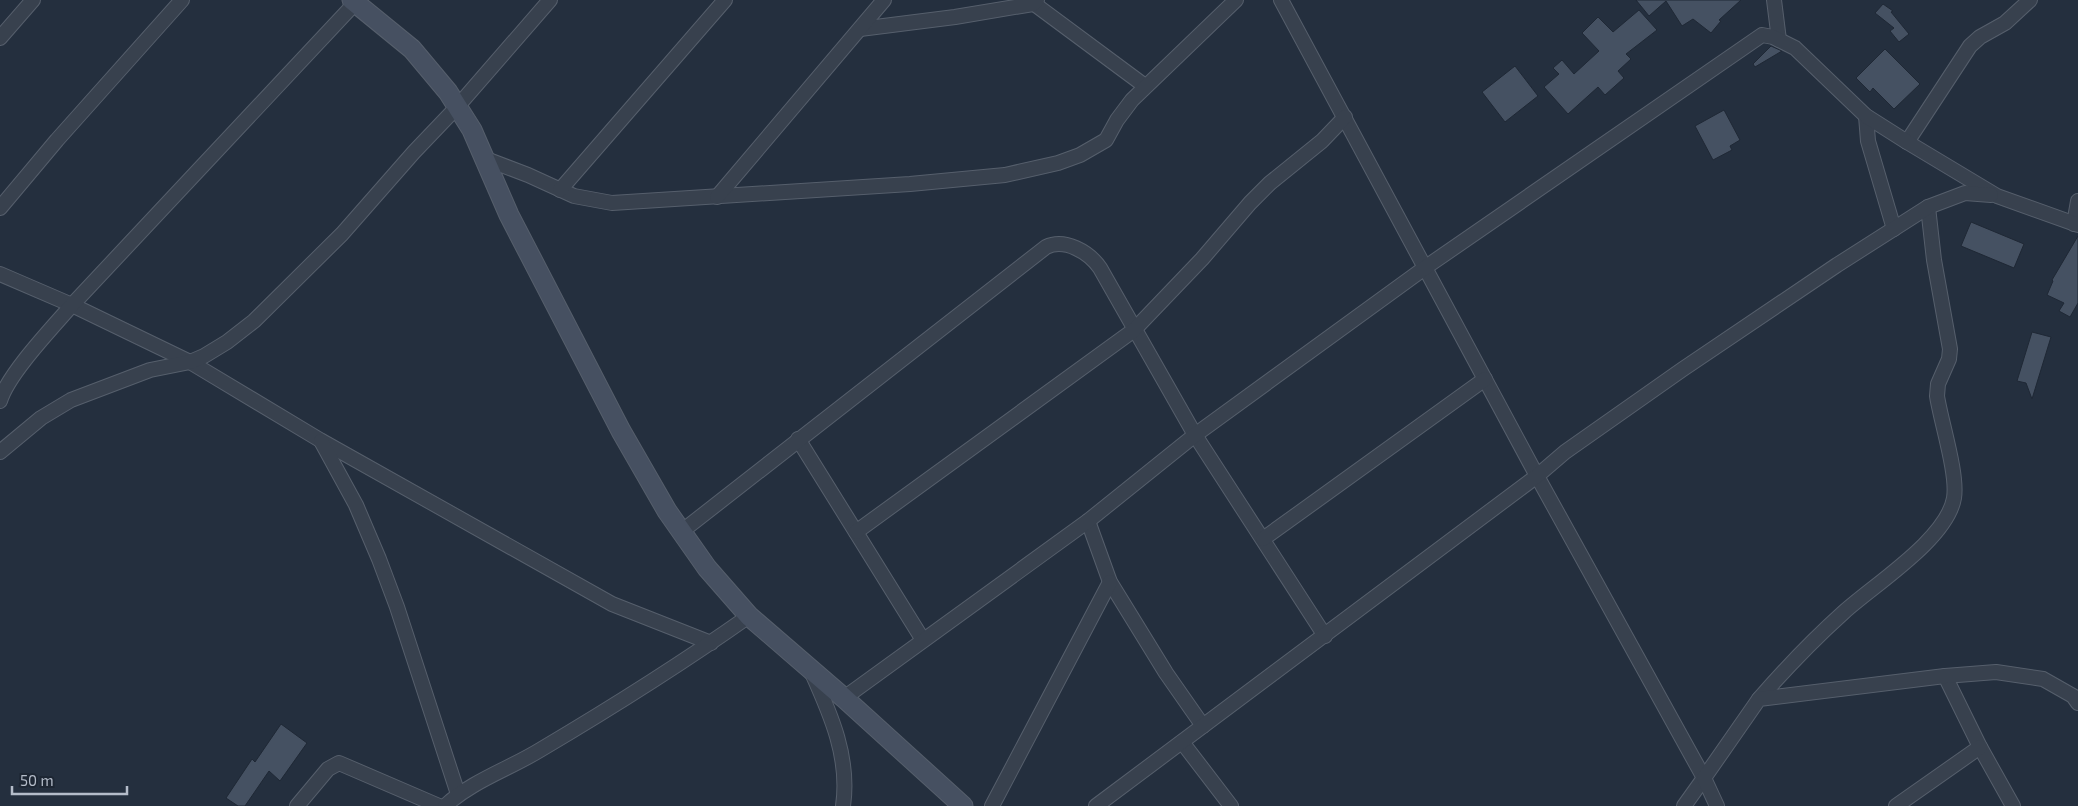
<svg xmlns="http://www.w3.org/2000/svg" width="2078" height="806" font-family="'Exo 2',sans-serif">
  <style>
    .building { fill: #455162; stroke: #1f2835 }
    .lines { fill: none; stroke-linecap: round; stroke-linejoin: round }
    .minor-casing { stroke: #565f6c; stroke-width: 16 }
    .secondary-casing { stroke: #565f6c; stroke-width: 21 }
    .minor { stroke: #38414e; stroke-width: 14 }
    .secondary { stroke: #465061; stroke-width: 19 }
  </style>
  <rect width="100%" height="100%" fill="#242f3e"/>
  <g class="building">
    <path d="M 1636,0 L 1741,0 L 1719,20 L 1721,21 L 1711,33 L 1693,19 L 1682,26 L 1666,1 L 1649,16 Z"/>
    <path d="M 1883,4 L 1893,11 L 1891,12 L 1909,34 L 1899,42 L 1890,31 L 1894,28 L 1875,13 Z"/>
    <path d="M 1639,10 L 1657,30 L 1626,54 L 1631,59 L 1618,71 L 1624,78 L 1605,95 L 1598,87 L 1568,114 L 1544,87 L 1559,74 L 1553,68 L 1562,60 L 1574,74 L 1599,51 L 1582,33 L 1598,17 L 1613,32 Z"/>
    <path d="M 1771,46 L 1782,51 L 1755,67 L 1753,64 Z"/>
    <path d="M 1885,49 L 1920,84 L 1894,109 L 1873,88 L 1870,92 L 1856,78 Z"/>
    <path d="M 1515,66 L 1538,96 L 1505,122 L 1482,92 Z"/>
    <path d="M 1724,110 L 1740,140 L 1730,146 L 1732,150 L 1713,160 L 1695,126 Z"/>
    <path d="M 1971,222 L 2024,244 L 2014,268 L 1961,246 Z"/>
    <path d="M 2078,236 L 2078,303 L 2070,317 L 2059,311 L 2064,303 L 2047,295 L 2053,281 L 2052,280 Z"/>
    <path d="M 2032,332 L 2051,337 L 2032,399 L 2026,383 L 2017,381 Z"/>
    <path d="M 281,724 L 307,743 L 280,781 L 269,771 L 245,806 L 238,806 L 226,798 L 252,759 L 255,762 Z"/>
  </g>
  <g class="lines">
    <g class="minor-casing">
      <g id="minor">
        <path d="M 1029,0 L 1145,86"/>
        <path d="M 1281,0 L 1537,476 L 1704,778 L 1684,806"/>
        <path d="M 1774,0 L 1779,40"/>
        <path d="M 860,29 L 955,17 L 1033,4 L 1037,0"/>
        <path d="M 0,38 L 33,0"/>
        <path d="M 1866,116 L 1868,141 L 1894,229"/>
        <path d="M 1907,142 L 1970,46 L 1980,37 L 2005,23 L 2030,0"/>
        <path d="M 486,159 L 528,175 L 574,196 L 612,203 L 910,184 L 1005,175 L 1058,163 L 1080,155 L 1106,140 L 1117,120 L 1132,100 L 1236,0"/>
        <path d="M 560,190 L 725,0"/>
        <path d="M 717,197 L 884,0"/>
        <path d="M 0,208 L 57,140 L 182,0"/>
        <path d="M 2074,224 L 2078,201"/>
        <path d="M 0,274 L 72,305 L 190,362 L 320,440 L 612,604 L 711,643"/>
        <path d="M 0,401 C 8,374 52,328 72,305 L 358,0"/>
        <path d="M 798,439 L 923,640"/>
        <path d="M 321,441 L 356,505 L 379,559 L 397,607 L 458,794"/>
        <path d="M 0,452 L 41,418 L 71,400 L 150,370 L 190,362 L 204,356 L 227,342 L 254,321 L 342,234 L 414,152 L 457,107 L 550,0"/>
        <path d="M 1088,521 L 1110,582 L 1166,673 L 1203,726"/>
        <path d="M 681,532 L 1046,247 C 1065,238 1089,252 1100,268 L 1195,435 L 1325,636"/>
        <path d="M 856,532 L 1134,330 L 1202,259 L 1250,203 L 1270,183 L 1322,141 L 1345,117"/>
        <path d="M 1263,539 L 1485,379"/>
        <path d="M 812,673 C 831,715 850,758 843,806"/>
        <path d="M 1945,676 L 1980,747 L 2013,806"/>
        <path d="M 844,698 L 1088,521 L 1195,435 L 1426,267 L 1762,35 L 1773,37 L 1795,48 L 1866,116 L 1907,142 L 1997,196 L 2078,225"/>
        <path d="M 1759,699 C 1786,668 1814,639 1844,612 C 1875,584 1947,539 1954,498 C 1958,474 1941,422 1937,396 L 1938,384 L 1949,359 L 1950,349 L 1934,260 L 1928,207"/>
        <path d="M 1182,742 L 1231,806"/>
        <path d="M 297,806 L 328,769 L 339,763 L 439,806"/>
        <path d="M 445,806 C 472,781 509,769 540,750 C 611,708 681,664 749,616"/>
        <path d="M 992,806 L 1110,582"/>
        <path d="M 1096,806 L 1537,476 L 1565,452 L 1683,369 L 1837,265 L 1928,207 L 1965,193 L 1991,195"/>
        <path d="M 1717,806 L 1704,778 L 1759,699 L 1945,676 L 1996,672 L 2043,679 L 2073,696 L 2078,703"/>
        <path d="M 1896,806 L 1980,747"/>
      </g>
    </g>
    <g class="secondary-casing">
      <path id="secondary" d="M 352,0 L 412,49 L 448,92 L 472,130 L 509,215 L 621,431 L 667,511 L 707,568 L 749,616 L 844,698 L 963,806"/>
    </g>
    <use href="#minor" class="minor"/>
    <use href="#secondary" class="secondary"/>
  </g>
  <path d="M12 786v8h115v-8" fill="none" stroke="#b4bcc9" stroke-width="2.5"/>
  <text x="20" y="786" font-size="15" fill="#b4bcc9" stroke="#1d2633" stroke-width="4" paint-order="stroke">50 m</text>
</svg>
